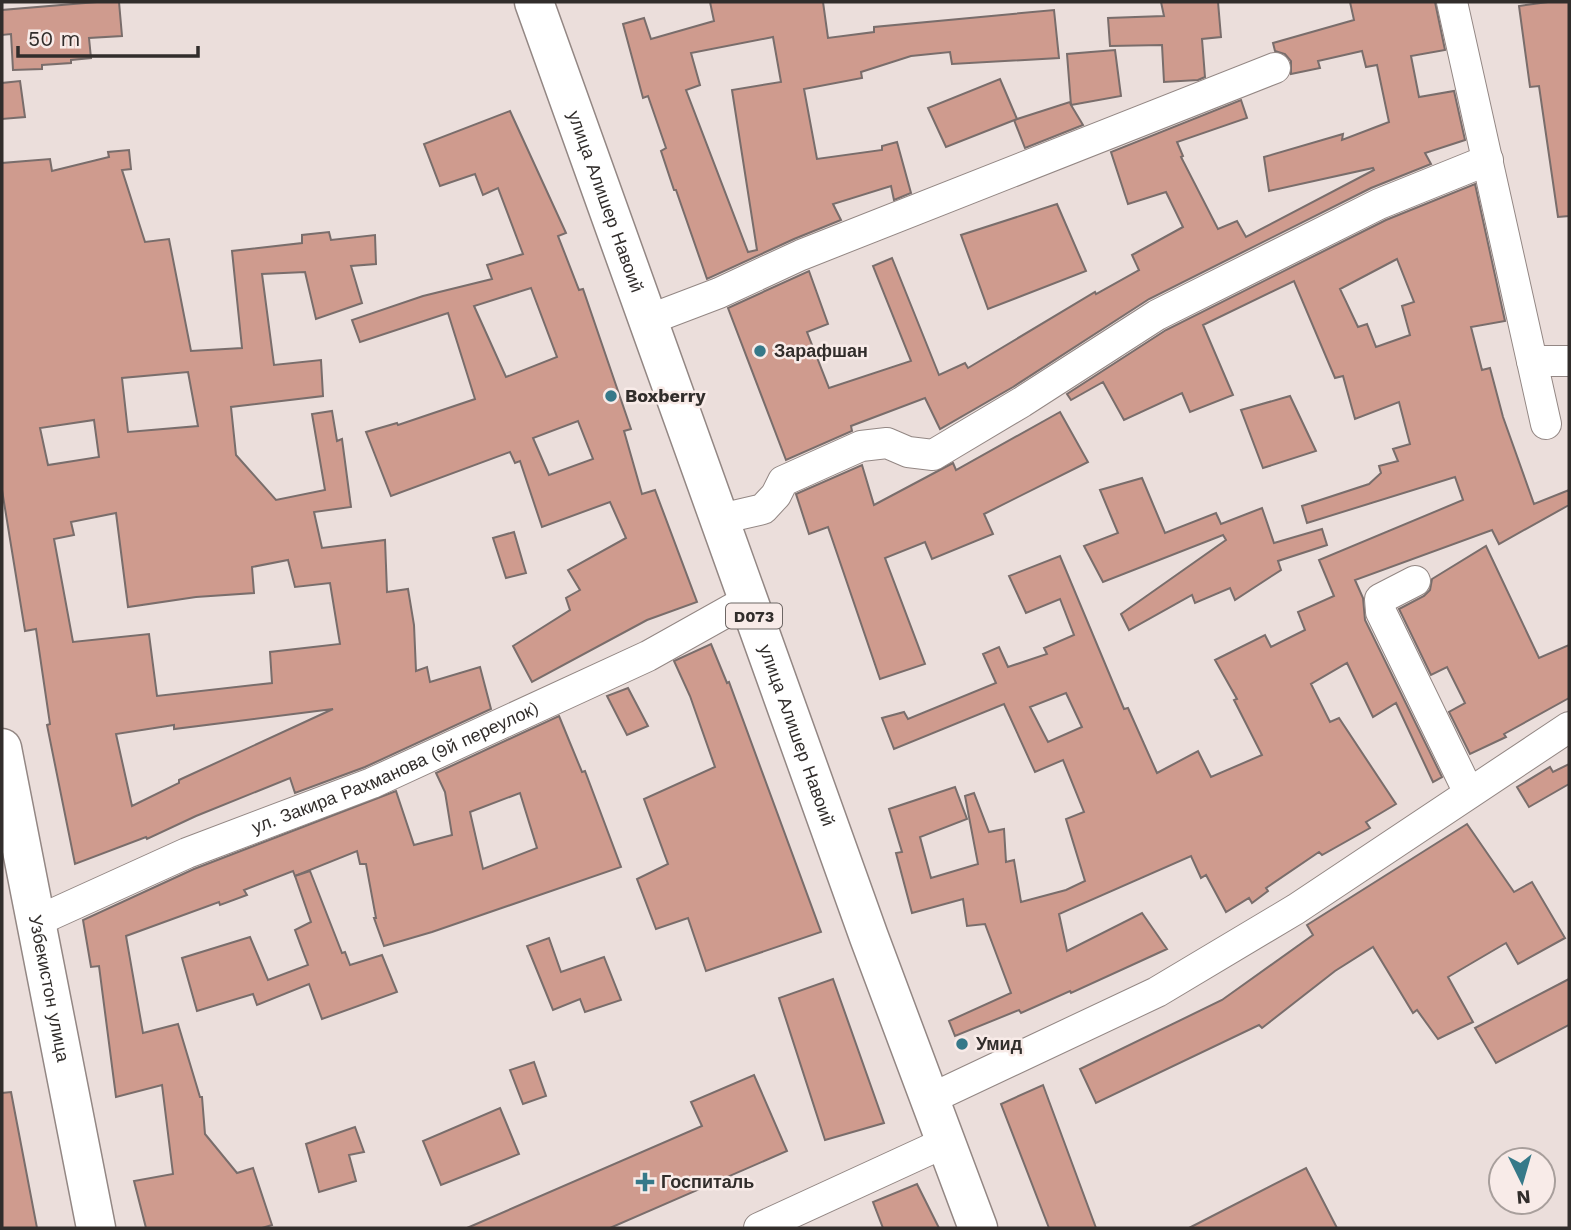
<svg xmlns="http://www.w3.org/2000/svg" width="1571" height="1230" font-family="'Work Sans',sans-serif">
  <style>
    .building { fill: #cf9b8e; stroke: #796d6b; stroke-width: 2; fill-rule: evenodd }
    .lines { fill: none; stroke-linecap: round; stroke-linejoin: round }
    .minor-casing { stroke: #938784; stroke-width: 32 }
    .major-casing { stroke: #938784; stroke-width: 41 }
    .minor { stroke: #fff; stroke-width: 30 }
    .major { stroke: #fff; stroke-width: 38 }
    .poi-dot { fill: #367989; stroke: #f8ebe8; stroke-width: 2.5 }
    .labels { text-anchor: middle; stroke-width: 5; stroke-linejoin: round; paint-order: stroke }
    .shield { fill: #f8ebe8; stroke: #6d6664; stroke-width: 2 }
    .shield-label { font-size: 16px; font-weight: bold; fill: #312d2b }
    .street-label { font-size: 18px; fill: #312d2b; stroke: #f8ebe8 }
    .poi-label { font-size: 18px; font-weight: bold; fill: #312d2b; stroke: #f8ebe8; text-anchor: start }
  </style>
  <rect width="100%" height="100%" fill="#ebdedb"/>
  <g class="building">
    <path d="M 97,2 L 119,2 L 122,36 L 89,38 L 91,58 L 71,60 L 71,63 L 42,65 L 42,69 L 13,70 L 11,34 L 2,35 L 2,10 Z"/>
    <path d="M 710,2 L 823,2 L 828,38 L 874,32 L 874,27 L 1054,10 L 1059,58 L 952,64 L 950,52 L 911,56 L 861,72 L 862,78 L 804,89 L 817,159 L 882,150 L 882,146 L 897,142 L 911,193 L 894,200 L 891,186 L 833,204 L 841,220 L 794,239 L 707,279 L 676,190 L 674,190 L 661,151 L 666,148 L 648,96 L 643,98 L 623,24 L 644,18 L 651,39 L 714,21 ZM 773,37 L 781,82 L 732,90 L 757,250 L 748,252 L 686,90 L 700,85 L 691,53 Z"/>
    <path d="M 1161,2 L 1218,2 L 1221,37 L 1202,39 L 1205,77 L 1198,80 L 1164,82 L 1162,45 L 1110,46 L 1108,18 L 1164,16 Z"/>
    <path d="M 1350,2 L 1435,2 L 1445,50 L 1411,56 L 1419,97 L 1454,91 L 1465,140 L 1425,153 L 1431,164 L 1371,188 L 1149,299 L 1013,387 L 940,429 L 925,398 L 851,426 L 852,431 L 786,460 L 728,308 L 809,271 L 828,324 L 807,332 L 829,388 L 911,361 L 873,266 L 892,258 L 939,375 L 965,363 L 968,368 L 1095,292 L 1096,294 L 1139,270 L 1132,255 L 1183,227 L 1166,192 L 1128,204 L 1111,152 L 1241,100 L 1247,118 L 1177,142 L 1183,156 L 1181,157 L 1218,229 L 1237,221 L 1246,237 L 1374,170 L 1373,168 L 1269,191 L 1264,157 L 1343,134 L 1342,140 L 1389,122 L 1377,65 L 1366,67 L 1362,51 L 1318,61 L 1320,68 L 1291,74 L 1291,61 L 1285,54 L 1275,51 L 1273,43 L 1354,20 Z"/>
    <path d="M 1548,2 L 1569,2 L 1569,216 L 1558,217 L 1539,86 L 1530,87 L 1519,6 Z"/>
    <path d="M 1115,50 L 1121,96 L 1071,105 L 1083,125 L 1025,148 L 1014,120 L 1070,102 L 1071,105 L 1067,54 Z"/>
    <path d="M 1000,79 L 1017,119 L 946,147 L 928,108 Z"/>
    <path d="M 20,81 L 25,117 L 2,119 L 2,83 Z"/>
    <path d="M 510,111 L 566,233 L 558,236 L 579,290 L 583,289 L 631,429 L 624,431 L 642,494 L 655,490 L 697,602 L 647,620 L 532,682 L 513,646 L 570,610 L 566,598 L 580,590 L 568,570 L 626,538 L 610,502 L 542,527 L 520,461 L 515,463 L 510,452 L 391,496 L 366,432 L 397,423 L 398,425 L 475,399 L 448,313 L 360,342 L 352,320 L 423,296 L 492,279 L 487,265 L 523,254 L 498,188 L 483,195 L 475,174 L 440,186 L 424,144 ZM 531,288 L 557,357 L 506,377 L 474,306 ZM 578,421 L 593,459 L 549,475 L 533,438 Z"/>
    <path d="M 129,150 L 131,169 L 122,170 L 145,242 L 169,239 L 191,351 L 242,348 L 232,251 L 302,243 L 302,235 L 329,232 L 331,240 L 375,235 L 376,264 L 351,266 L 362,303 L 316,319 L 305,272 L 262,274 L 274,365 L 321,360 L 323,396 L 231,407 L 236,455 L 276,500 L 325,490 L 312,414 L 332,411 L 337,441 L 342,439 L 351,507 L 314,512 L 322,548 L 385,540 L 387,592 L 408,589 L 414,625 L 416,671 L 427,667 L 430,682 L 480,667 L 491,709 L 365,767 L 295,793 L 290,778 L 196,816 L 147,839 L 146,837 L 75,864 L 47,725 L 50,724 L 36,629 L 25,631 L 2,490 L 2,163 L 50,159 L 52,171 L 109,157 L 108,152 ZM 188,372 L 198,426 L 128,432 L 122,378 ZM 94,420 L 99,457 L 48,465 L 40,428 ZM 116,513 L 128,607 L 196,597 L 254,593 L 252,567 L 288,560 L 295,587 L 330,583 L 340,644 L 270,652 L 272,683 L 157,696 L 149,634 L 73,642 L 54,539 L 74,535 L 71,522 ZM 333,709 L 179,780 L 179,783 L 132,806 L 116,734 L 174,725 L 174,729 Z"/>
    <path d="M 1475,184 L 1505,321 L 1471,327 L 1482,370 L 1490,368 L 1503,417 L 1534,504 L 1569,490 L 1569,505 L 1499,544 L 1492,530 L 1355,580 L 1363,598 L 1365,620 L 1442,777 L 1433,782 L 1396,703 L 1373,717 L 1347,663 L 1311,684 L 1330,722 L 1339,718 L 1396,804 L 1366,822 L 1370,828 L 1322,855 L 1319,852 L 1266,888 L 1268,891 L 1252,903 L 1249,898 L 1226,912 L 1206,875 L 1201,878 L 1191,856 L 1059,914 L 1067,951 L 1142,913 L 1167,949 L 1071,993 L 1070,991 L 1021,1013 L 1019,1010 L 955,1036 L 949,1021 L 1011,993 L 985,924 L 967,926 L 963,899 L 912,913 L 896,853 L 902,852 L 889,809 L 955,787 L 967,819 L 920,837 L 931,878 L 978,864 L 965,796 L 974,793 L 989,832 L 1004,829 L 1006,862 L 1014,860 L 1021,902 L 1066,890 L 1085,881 L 1066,819 L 1084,812 L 1063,760 L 1035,772 L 1004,704 L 894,749 L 882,718 L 904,712 L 908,719 L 996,683 L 983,654 L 999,647 L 1008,667 L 1047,654 L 1044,648 L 1074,635 L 1060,599 L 1026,613 L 1009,576 L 1060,556 L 1124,709 L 1128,708 L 1157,773 L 1198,751 L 1211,777 L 1262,755 L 1234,700 L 1237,699 L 1215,660 L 1265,635 L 1271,647 L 1305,630 L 1298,612 L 1334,596 L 1319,560 L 1463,500 L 1455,477 L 1307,523 L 1302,506 L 1369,484 L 1381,473 L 1379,466 L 1398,461 L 1393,449 L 1410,444 L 1399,402 L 1355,419 L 1343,376 L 1335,378 L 1294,281 L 1203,325 L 1233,395 L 1190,412 L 1182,393 L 1124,420 L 1103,382 L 1071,400 L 1067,394 L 1166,330 L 1386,220 ZM 1397,259 L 1414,302 L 1402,306 L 1410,335 L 1376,347 L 1367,324 L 1358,327 L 1340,289 ZM 1066,693 L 1082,727 L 1048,742 L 1030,707 Z"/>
    <path d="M 1057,204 L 1086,271 L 988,309 L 961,235 Z"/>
    <path d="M 1290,396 L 1316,451 L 1263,468 L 1241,410 Z"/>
    <path d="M 1060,412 L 1088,462 L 984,514 L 993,534 L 932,559 L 925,542 L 885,558 L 925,664 L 880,679 L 828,527 L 809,534 L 796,494 L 862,465 L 874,505 L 953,463 L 956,470 Z"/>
    <path d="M 1142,478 L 1165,533 L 1216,513 L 1221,524 L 1262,508 L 1274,543 L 1322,529 L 1327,545 L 1278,561 L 1281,570 L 1235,600 L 1230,588 L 1195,603 L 1192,595 L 1129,630 L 1121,614 L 1226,540 L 1223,535 L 1103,582 L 1084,546 L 1118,533 L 1100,490 Z"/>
    <path d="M 514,532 L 526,573 L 506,578 L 493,538 Z"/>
    <path d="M 1486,546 L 1539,658 L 1569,645 L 1569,698 L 1504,734 L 1506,737 L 1470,754 L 1449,712 L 1465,703 L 1447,667 L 1431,675 L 1399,609 L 1424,596 L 1430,590 L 1432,579 Z"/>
    <path d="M 711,644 L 727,683 L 729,682 L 821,932 L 706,971 L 688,918 L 656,929 L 637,879 L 668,864 L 644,799 L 715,767 L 690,696 L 674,661 Z"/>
    <path d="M 628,688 L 648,726 L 627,735 L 607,696 Z"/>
    <path d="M 559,716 L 582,772 L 585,771 L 621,867 L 432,932 L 384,946 L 374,918 L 376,918 L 366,864 L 360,864 L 357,851 L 295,876 L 293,871 L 244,890 L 247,895 L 220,905 L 219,902 L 126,936 L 143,1033 L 178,1024 L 200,1097 L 202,1097 L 205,1134 L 237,1173 L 253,1168 L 272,1225 L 262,1228 L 146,1228 L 134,1181 L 173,1174 L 162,1085 L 116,1097 L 99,966 L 91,967 L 83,920 L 194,869 L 396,791 L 414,845 L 452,835 L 445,792 L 436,773 ZM 520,793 L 537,848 L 483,869 L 470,812 Z"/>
    <path d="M 1569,764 L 1569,784 L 1529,807 L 1517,787 L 1550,767 L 1553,772 Z"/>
    <path d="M 1467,824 L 1514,892 L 1532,882 L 1565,938 L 1518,964 L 1506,943 L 1448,977 L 1473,1022 L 1438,1039 L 1417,1010 L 1413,1013 L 1373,947 L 1335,971 L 1262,1028 L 1259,1025 L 1096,1103 L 1080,1069 L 1222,1000 L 1313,935 L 1307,925 Z"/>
    <path d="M 310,871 L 342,953 L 345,952 L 350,965 L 382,955 L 397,992 L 322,1019 L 309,984 L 257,1005 L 253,994 L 197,1011 L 182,958 L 250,937 L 268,980 L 308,965 L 295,930 L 311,922 L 295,876 Z"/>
    <path d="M 549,938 L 561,972 L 604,957 L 621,1000 L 585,1012 L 580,999 L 553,1010 L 527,946 Z"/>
    <path d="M 833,979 L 884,1123 L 825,1140 L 779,998 Z"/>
    <path d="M 1569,979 L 1569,1025 L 1496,1063 L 1475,1028 Z"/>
    <path d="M 534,1062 L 546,1096 L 523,1104 L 510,1070 Z"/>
    <path d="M 754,1075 L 787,1151 L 610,1228 L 467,1228 L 702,1126 L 691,1102 Z"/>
    <path d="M 1043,1085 L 1096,1228 L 1049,1228 L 1001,1104 Z"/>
    <path d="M 11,1092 L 37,1228 L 2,1228 L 2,1093 Z"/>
    <path d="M 500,1108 L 519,1154 L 441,1185 L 423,1141 Z"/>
    <path d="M 355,1127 L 364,1152 L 349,1155 L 356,1181 L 319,1192 L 306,1144 Z"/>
    <path d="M 1306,1168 L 1337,1228 L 1189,1228 Z"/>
    <path d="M 917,1184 L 939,1228 L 883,1228 L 873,1202 Z"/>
  </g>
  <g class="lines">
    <g class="minor-casing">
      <g id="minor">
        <path d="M 1452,2 L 1546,424"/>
        <path d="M 648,320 L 719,293 L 801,255 L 1275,68"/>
        <path d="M 1532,361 L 1569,361"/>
        <path d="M 720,519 L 763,509 L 776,495 L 783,481 L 861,446 L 887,443 L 908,452 L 933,455 L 1022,402 L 1157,315 L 1379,204 L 1488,160"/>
        <path d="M 1415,581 L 1380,599 L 1381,612 L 1469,793"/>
        <path id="s1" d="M 35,922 L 187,853 L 372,783 L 648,656 L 748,600"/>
        <path d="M 930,1099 L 1157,992 L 1296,909 L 1569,727"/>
        <path d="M 759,1228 L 946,1142"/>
      </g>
    </g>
    <g class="major-casing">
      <g id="major">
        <path id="s2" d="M 534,2 L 869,937 L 978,1228"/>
        <path id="s3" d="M 2,748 L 96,1228"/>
      </g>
    </g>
    <use href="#minor" class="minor"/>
    <use href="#major" class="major"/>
  </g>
  <g class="poi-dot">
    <circle cx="760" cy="351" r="7"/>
    <circle cx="611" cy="396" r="7"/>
    <circle cx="962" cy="1044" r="7"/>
    <path d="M641.5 1171.5h7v7h7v7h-7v7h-7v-7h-7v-7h7z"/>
  </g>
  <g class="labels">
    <rect class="shield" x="726" y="603.5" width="56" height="25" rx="5"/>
    <g class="shield-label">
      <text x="754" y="622">D073</text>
    </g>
    <g class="street-label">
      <text dy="6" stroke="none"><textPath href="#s2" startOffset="212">улица Алишер Навоий</textPath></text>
      <text dy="6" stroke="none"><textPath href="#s2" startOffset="779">улица Алишер Навоий</textPath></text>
      <text dy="6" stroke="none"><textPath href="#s1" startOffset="392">ул. Закира Рахманова (9й переулок)</textPath></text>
      <text dy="6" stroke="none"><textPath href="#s3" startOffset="245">Узбекистон улица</textPath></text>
    </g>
    <g class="poi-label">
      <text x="774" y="357">Зарафшан</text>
      <text x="625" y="402">Boxberry</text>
      <text x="976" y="1050">Умид</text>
      <text x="661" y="1188">Госпиталь</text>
    </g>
  </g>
  <rect width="1571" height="1230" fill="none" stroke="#312d2b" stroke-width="7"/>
  <g transform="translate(1522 1181) rotate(175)"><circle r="33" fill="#f8ebe8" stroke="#a89f9c" stroke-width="2"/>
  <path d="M0-5L12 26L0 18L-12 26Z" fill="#367989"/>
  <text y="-10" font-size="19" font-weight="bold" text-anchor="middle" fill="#312d2b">N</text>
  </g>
  <path d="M18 46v10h180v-10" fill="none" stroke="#312d2b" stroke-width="3.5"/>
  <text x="28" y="46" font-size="21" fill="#312d2b" stroke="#f8ebe8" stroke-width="5" paint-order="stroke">50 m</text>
</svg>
